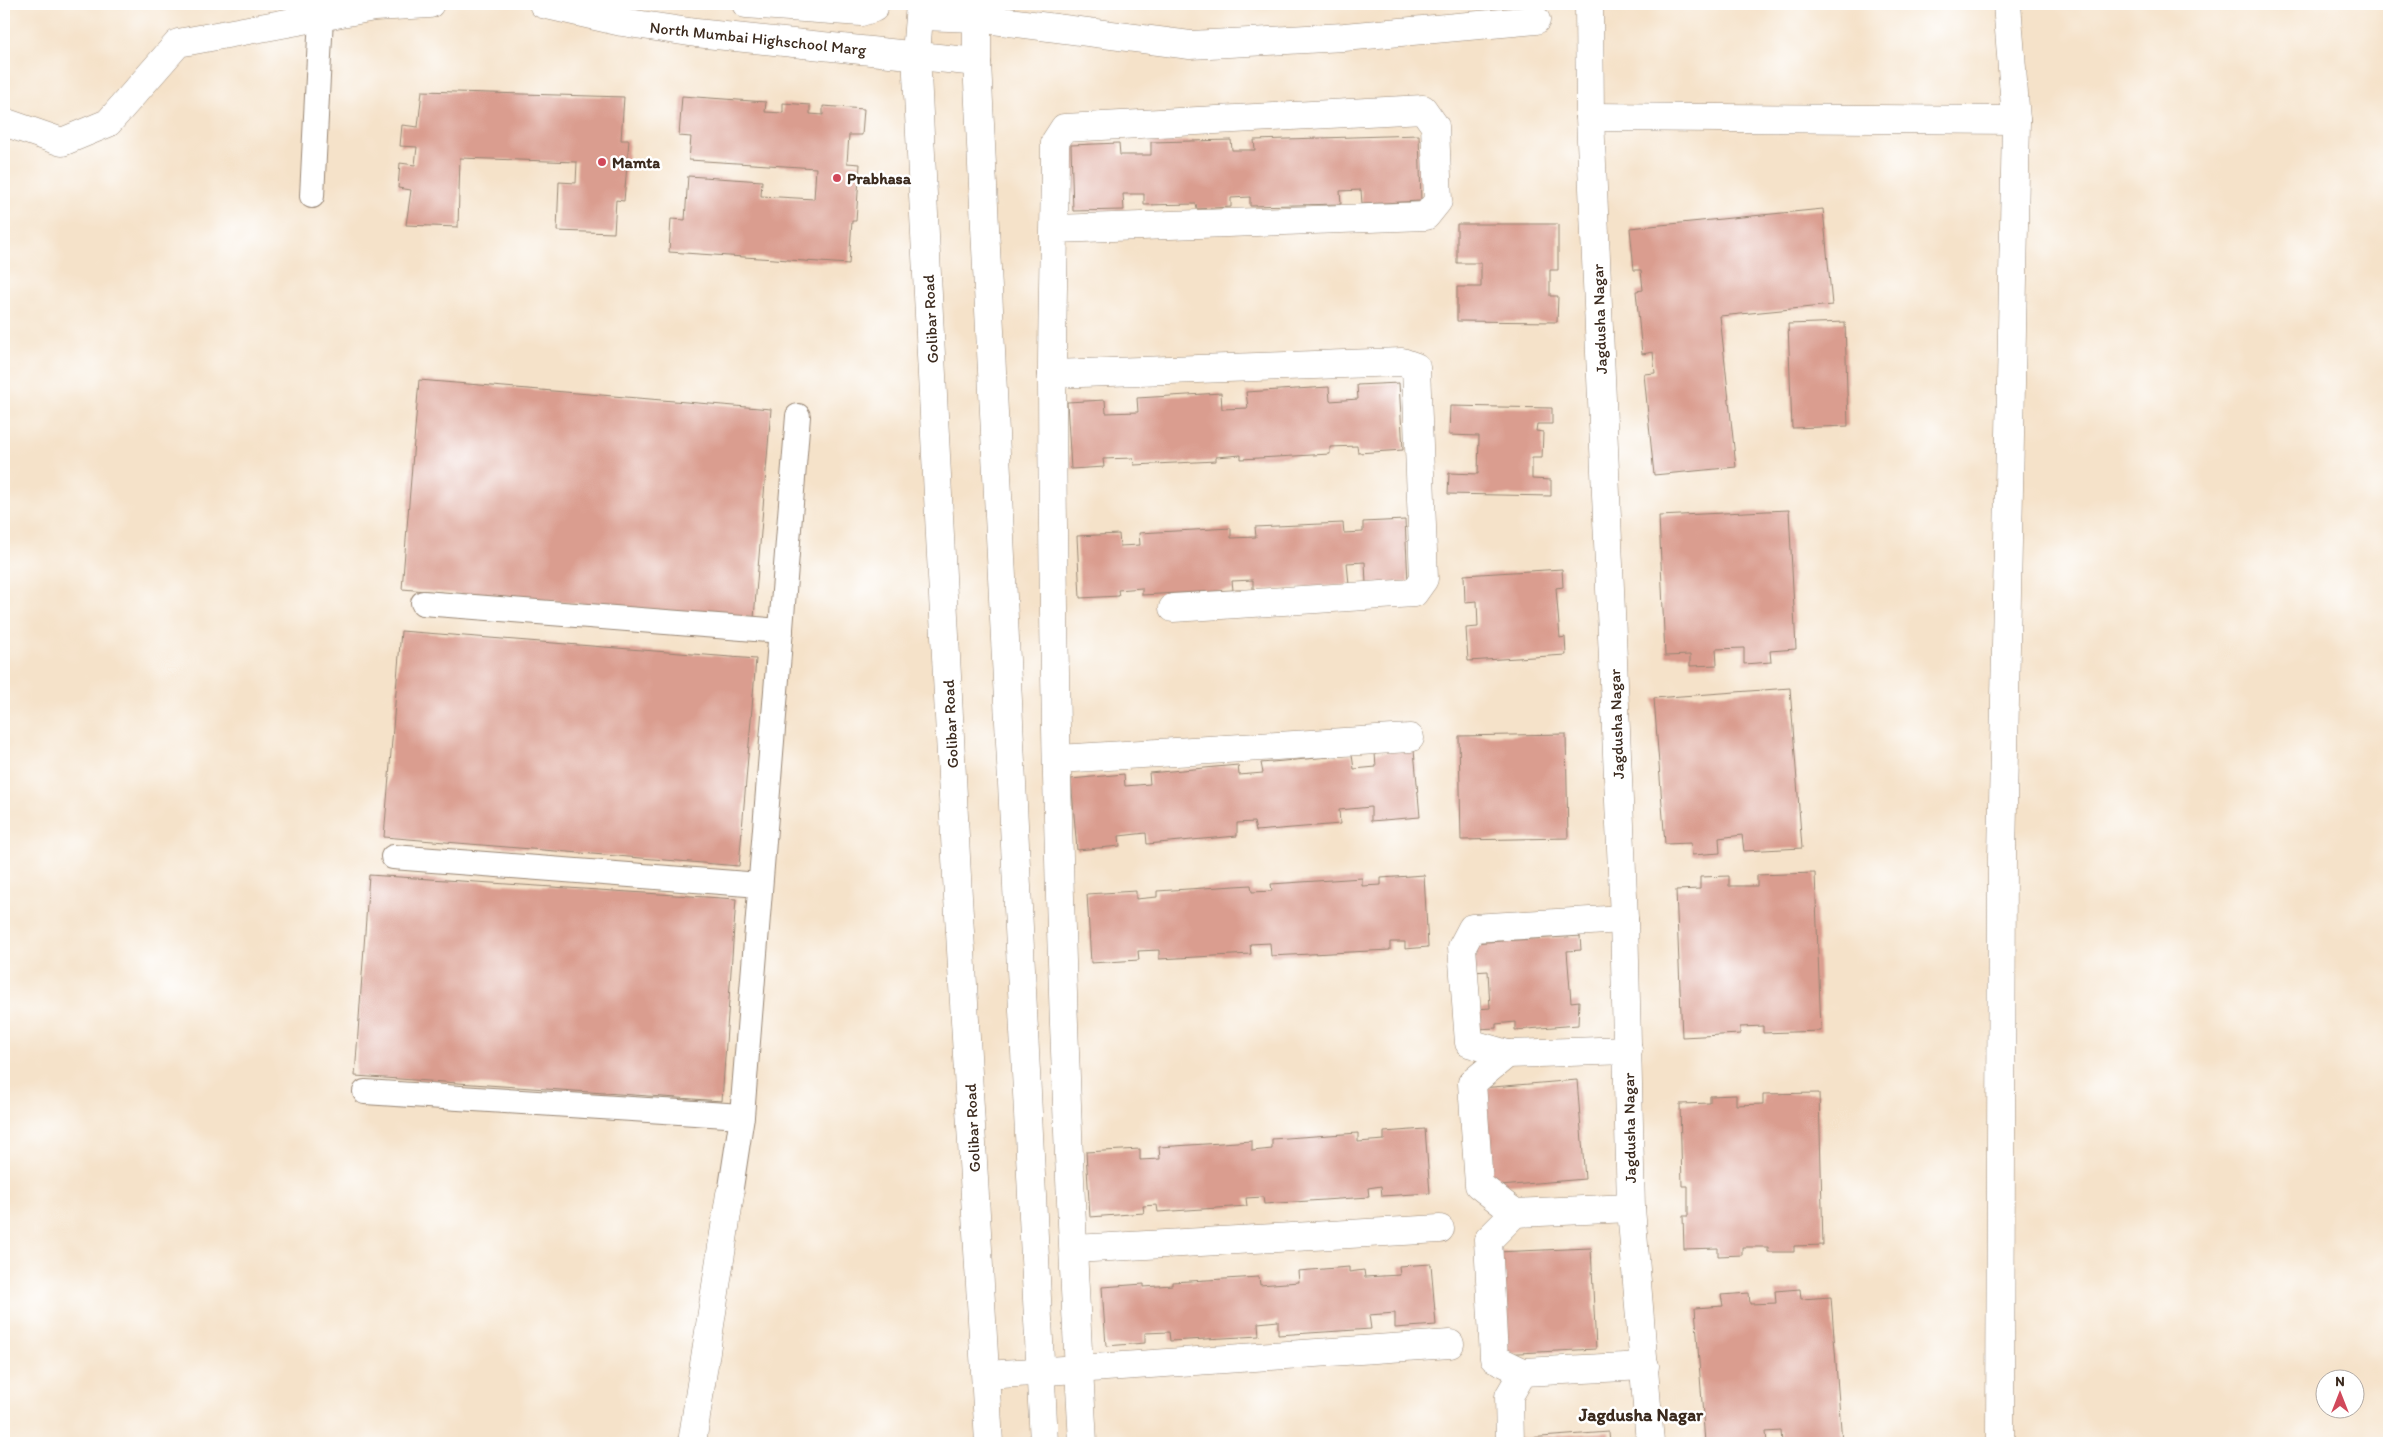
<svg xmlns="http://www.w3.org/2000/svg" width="2393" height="1447" font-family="Itim,sans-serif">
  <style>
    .building { fill: #da9d8f }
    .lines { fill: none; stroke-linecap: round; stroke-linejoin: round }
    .service-casing { stroke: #988674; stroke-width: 26 }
    .minor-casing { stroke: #988674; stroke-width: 29 }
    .tertiary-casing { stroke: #988674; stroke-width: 29 }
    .service { stroke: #fff; stroke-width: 24 }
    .minor { stroke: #fff; stroke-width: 28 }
    .tertiary { stroke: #fff; stroke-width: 28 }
    .poi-dot { fill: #d1495b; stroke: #fff; stroke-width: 2 }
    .labels { text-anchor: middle; stroke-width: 5; stroke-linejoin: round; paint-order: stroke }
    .street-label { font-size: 16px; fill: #3b2a1e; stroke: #fff }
    .poi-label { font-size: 16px; font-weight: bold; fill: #3b2a1e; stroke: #fff; text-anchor: start }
    .neighbourhood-label { font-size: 18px; font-weight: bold; fill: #3b2a1e; stroke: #fff }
  </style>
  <rect width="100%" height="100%" fill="#fff"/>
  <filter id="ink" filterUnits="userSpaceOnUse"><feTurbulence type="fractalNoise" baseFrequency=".02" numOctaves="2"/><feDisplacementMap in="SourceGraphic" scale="10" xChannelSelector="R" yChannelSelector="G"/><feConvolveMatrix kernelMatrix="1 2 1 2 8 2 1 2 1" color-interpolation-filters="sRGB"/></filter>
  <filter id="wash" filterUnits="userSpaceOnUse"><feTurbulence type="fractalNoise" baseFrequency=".0096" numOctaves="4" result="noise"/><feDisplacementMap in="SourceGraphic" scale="20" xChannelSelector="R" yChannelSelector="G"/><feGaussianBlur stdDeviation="1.12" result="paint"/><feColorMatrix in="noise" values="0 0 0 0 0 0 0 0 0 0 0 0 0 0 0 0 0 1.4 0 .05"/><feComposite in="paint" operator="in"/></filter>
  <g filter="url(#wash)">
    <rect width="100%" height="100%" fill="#f5e2c9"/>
    <g id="blocks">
      <g class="building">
        <path d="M 422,91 L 624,97 L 621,140 L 629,140 L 624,201 L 616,200 L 614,233 L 557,231 L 559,182 L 576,183 L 577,162 L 460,158 L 458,227 L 406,225 L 411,190 L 398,188 L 400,163 L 415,165 L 417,147 L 400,146 L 402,125 L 418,127 Z"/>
        <path d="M 682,96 L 766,102 L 765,112 L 783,113 L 783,103 L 810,105 L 810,114 L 823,115 L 823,106 L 864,109 L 862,135 L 849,135 L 847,163 L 860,164 L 856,221 L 852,221 L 849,264 L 669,252 L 671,219 L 685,220 L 688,176 L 762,181 L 761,196 L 814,199 L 816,168 L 689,160 L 691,137 L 679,136 Z"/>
        <path d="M 1419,135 L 1421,201 L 1362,204 L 1361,190 L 1340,191 L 1341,204 L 1250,206 L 1250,197 L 1231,198 L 1231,207 L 1197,209 L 1196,204 L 1144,205 L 1144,194 L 1123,194 L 1124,210 L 1073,211 L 1071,145 L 1119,143 L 1120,155 L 1151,155 L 1151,142 L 1231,140 L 1232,150 L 1255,150 L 1254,140 Z"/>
        <path d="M 1823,209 L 1832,305 L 1720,316 L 1736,467 L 1654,475 L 1644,374 L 1655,373 L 1653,352 L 1642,354 L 1636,291 L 1643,290 L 1641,270 L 1634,270 L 1630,228 Z"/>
        <path d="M 1457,224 L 1558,224 L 1558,270 L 1550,270 L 1550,296 L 1558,296 L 1557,322 L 1457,321 L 1457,287 L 1481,287 L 1481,263 L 1457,263 Z"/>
        <path d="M 1845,322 L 1848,426 L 1792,428 L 1788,324 Z"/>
        <path d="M 419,380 L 771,409 L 754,618 L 402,589 Z"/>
        <path d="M 1399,383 L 1403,450 L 1358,453 L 1357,446 L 1330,447 L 1330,454 L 1241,459 L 1241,455 L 1216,457 L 1216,461 L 1134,465 L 1133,458 L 1103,459 L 1104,467 L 1071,469 L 1067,402 L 1105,400 L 1106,413 L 1138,412 L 1137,398 L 1221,393 L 1222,409 L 1248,408 L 1246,392 L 1329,387 L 1330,401 L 1358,399 L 1357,385 Z"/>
        <path d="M 1450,406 L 1552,408 L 1552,424 L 1537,424 L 1536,431 L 1543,432 L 1542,458 L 1532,458 L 1532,479 L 1551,480 L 1551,496 L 1448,494 L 1449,473 L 1478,474 L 1479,436 L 1449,435 Z"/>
        <path d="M 1789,510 L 1796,649 L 1770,651 L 1771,662 L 1744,664 L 1744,648 L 1716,649 L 1717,665 L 1690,666 L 1690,655 L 1665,656 L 1659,516 Z"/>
        <path d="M 1405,520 L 1408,582 L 1366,584 L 1365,562 L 1347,563 L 1349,585 L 1253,590 L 1253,580 L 1232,581 L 1233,590 L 1142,595 L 1142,588 L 1118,590 L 1119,596 L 1080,598 L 1077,536 L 1119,534 L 1120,546 L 1140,545 L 1139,533 L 1231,528 L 1231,538 L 1256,537 L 1255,527 L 1343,523 L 1344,533 L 1363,532 L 1363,522 Z"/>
        <path d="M 1562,569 L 1563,587 L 1556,588 L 1560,638 L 1565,637 L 1566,655 L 1468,661 L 1466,628 L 1478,627 L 1477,601 L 1465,602 L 1464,575 Z"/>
        <path d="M 401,631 L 756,659 L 739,866 L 384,837 Z"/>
        <path d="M 1790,688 L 1802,848 L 1744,851 L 1742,835 L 1719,838 L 1720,853 L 1692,855 L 1691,843 L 1665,844 L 1654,698 Z"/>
        <path d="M 1566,734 L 1568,838 L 1461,840 L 1459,736 Z"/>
        <path d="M 1414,750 L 1420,817 L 1371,821 L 1371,807 L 1339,810 L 1340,824 L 1256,831 L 1254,822 L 1237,823 L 1237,836 L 1147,844 L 1146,833 L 1119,836 L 1120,846 L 1077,850 L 1071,779 L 1124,774 L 1125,786 L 1150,784 L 1149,773 L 1238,765 L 1239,775 L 1263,773 L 1261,763 L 1352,755 L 1354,769 L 1376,767 L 1375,753 Z"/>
        <path d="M 1815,873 L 1821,1031 L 1763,1033 L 1763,1026 L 1740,1027 L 1740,1034 L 1682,1037 L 1676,890 L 1700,889 L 1700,877 L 1729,876 L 1729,886 L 1757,886 L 1757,875 Z"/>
        <path d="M 369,875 L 736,899 L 722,1101 L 355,1076 Z"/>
        <path d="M 1424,875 L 1428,947 L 1405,949 L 1405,942 L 1390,942 L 1390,950 L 1271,956 L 1270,943 L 1250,944 L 1251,954 L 1159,959 L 1159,950 L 1138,951 L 1139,960 L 1091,963 L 1087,894 L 1136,891 L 1136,899 L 1157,897 L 1157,891 L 1251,885 L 1252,892 L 1272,891 L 1271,884 L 1362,878 L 1362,886 L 1381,885 L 1381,878 Z"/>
        <path d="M 1580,936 L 1581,950 L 1567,951 L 1571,1002 L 1579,1001 L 1578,1025 L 1515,1030 L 1515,1022 L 1496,1024 L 1496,1028 L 1477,1029 L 1476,1009 L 1490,1008 L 1488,971 L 1473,972 L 1471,943 Z"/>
        <path d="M 1577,1080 L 1585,1179 L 1488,1187 L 1481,1088 Z"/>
        <path d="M 1819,1093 L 1823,1245 L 1794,1246 L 1794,1252 L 1768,1252 L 1768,1247 L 1742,1247 L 1742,1255 L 1718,1256 L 1718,1248 L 1684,1249 L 1683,1216 L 1688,1216 L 1688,1186 L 1682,1186 L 1680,1104 L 1710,1103 L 1710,1096 L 1736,1095 L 1736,1105 L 1763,1104 L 1763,1094 Z"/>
        <path d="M 1425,1129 L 1430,1193 L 1382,1196 L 1381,1186 L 1368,1188 L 1369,1197 L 1264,1204 L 1263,1197 L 1246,1198 L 1247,1206 L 1158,1212 L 1157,1205 L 1143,1206 L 1144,1213 L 1090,1217 L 1086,1152 L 1140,1149 L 1140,1160 L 1160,1159 L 1159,1147 L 1252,1141 L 1252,1151 L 1272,1149 L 1272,1139 L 1358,1133 L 1358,1142 L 1384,1140 L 1384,1132 Z"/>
        <path d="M 1591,1248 L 1596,1349 L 1500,1354 L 1496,1252 Z"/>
        <path d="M 1431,1264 L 1436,1325 L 1395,1328 L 1395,1313 L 1369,1315 L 1371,1329 L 1278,1335 L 1278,1321 L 1258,1323 L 1259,1336 L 1170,1341 L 1169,1332 L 1145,1333 L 1145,1343 L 1106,1346 L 1102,1287 L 1144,1284 L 1144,1287 L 1172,1285 L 1172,1282 L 1259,1277 L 1260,1285 L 1299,1282 L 1298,1271 L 1349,1267 L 1349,1272 L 1364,1270 L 1365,1277 L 1400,1275 L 1399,1266 Z"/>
        <path d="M 1800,1289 L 1801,1299 L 1831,1297 L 1842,1443 L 1782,1443 L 1781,1431 L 1766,1432 L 1767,1443 L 1705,1443 L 1695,1308 L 1723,1306 L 1721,1295 L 1749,1293 L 1750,1304 L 1776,1303 L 1775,1291 Z"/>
        <path d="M 1609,1432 L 1610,1443 L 1514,1443 L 1514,1439 Z"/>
      </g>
    </g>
  </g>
  <g filter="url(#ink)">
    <use href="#blocks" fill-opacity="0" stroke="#988674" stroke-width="1"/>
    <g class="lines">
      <g class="service-casing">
        <g id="service">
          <path d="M 312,196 L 321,17"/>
          <path d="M 423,603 L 781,631"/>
          <path d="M 393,857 L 760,885"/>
          <path d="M 365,1092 L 742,1116"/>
          <path d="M 730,1194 L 742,1116 L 798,416"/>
        </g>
      </g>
      <g class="minor-casing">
        <g id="minor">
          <path d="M 543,4 L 622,22 L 696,33 L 977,62"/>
          <path d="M 746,4 L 861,12 L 874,8 L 874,4"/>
          <path d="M 1589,4 L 1590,117 L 1624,919 L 1631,1208 L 1650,1443"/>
          <path d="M 920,16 L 977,18 L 1190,45 L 1344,37 L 1536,20"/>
          <path d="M 1590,117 L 2016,120"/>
          <path d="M 4,122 L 62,142 L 108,123 L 178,43 L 374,7 L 430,4"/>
          <path d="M 1055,229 L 1426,216 L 1438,201 L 1435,126 L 1423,109 L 1064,128 L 1055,142 C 1055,221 1052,299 1052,378 C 1053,733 1063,1089 1083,1443"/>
          <path d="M 1052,374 L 1402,362 L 1416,367 L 1424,579 L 1414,593 L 1173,608"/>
          <path d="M 1058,759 L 1410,738"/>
          <path d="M 1624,919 L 1472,928 L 1462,947 L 1469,1043 L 1507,1054 L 1628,1050"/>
          <path d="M 1507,1054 L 1472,1083 L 1479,1185 L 1515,1213 L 1631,1208"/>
          <path d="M 1515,1213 L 1488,1240 L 1494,1358 L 1523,1372 L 1645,1366"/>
          <path d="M 1074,1249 L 1440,1229"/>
          <path d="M 987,1375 L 1450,1344"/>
          <path d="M 692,1443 L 730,1194"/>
          <path d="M 1510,1443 L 1509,1396 L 1523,1372"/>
          <path d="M 2000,1443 L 2002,857 L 2016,120 L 2007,4"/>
        </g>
      </g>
      <g class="tertiary-casing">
        <g id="tertiary">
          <path d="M 920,4 L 916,54 L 958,897 L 989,1443"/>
          <path d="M 977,4 L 977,62 L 1044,1443"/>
        </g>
      </g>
      <use href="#service" class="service"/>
      <use href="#minor" class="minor"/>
      <use href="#tertiary" class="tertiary"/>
    </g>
  </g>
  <g class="poi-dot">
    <circle cx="602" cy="162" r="5"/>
    <circle cx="837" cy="178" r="5"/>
  </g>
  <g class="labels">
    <g class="street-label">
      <text transform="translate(758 38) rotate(6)" y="6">North Mumbai Highschool Marg</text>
      <text transform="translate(930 319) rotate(-93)" y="6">Golibar Road</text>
      <text transform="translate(1599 319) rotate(-92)" y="6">Jagdusha Nagar</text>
      <text transform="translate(950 724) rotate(-93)" y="6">Golibar Road</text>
      <text transform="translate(1616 724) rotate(-92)" y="6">Jagdusha Nagar</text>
      <text transform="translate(972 1128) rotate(-93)" y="6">Golibar Road</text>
      <text transform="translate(1629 1128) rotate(-91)" y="6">Jagdusha Nagar</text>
    </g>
    <g class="poi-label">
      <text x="612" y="168">Mamta</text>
      <text x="847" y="184">Prabhasa</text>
    </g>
    <g class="neighbourhood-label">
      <text x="1641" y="1421">Jagdusha Nagar</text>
    </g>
  </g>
  <rect width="2393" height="1447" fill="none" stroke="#fff" stroke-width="20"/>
  <g transform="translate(2340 1394)"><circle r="24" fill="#ffffff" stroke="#b1aaa5"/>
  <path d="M0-4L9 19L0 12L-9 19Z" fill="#d1495b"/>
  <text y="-8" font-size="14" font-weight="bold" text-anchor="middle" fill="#3b2a1e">N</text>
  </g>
</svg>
